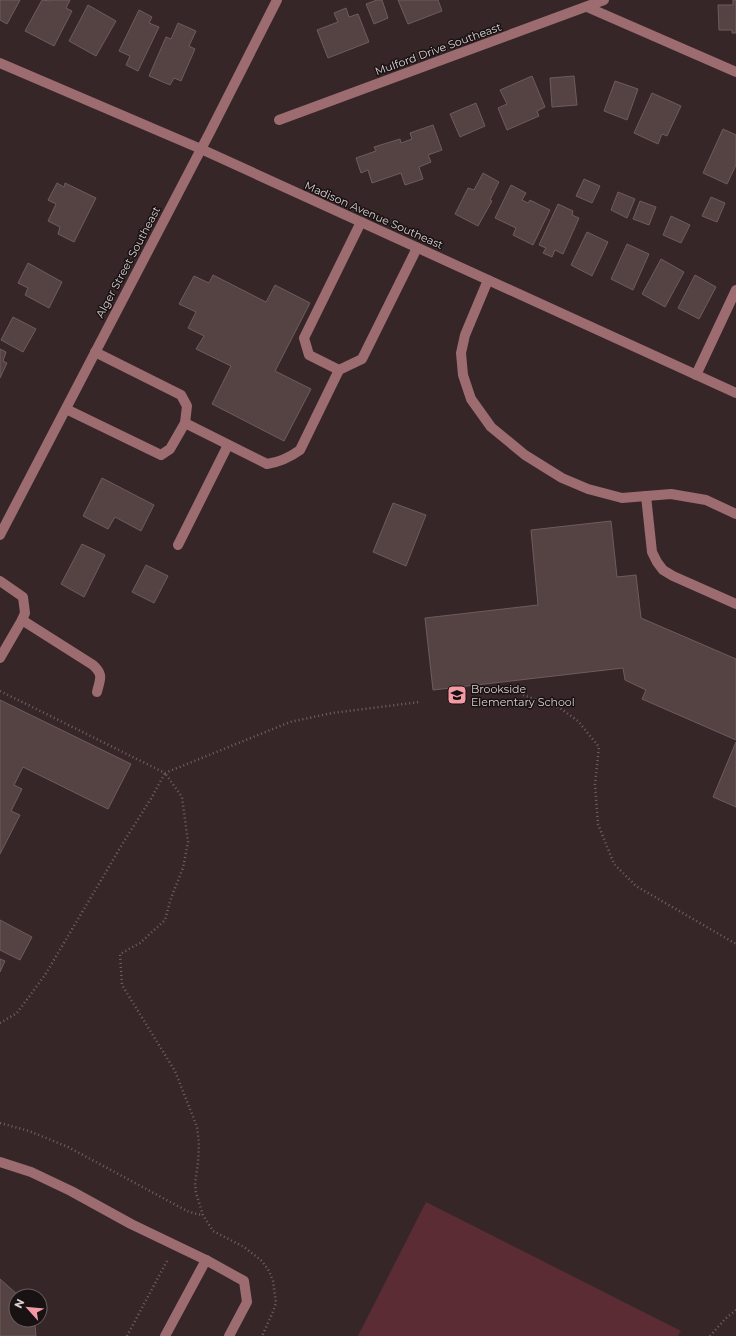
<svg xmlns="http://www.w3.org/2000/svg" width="736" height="1336" font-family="Montserrat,sans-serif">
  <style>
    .green { fill: #5b2c33 }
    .building { fill: #554344; stroke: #6f5b5d }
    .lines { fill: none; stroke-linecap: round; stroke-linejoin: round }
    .path { stroke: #726365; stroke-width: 2.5; stroke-dasharray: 1 3; stroke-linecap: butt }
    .minor { stroke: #9d6c70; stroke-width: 10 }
    .labels { text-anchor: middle; stroke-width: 3; stroke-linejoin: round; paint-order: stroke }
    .street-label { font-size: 11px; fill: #dcd0d1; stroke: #191212 }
    .poi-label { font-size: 11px; fill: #dcd0d1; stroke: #191212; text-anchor: start }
  </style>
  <rect width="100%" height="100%" fill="#372628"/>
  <path class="green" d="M 426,1202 L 681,1331 L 678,1336 L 358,1336 Z"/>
  <g class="building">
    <path d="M 0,0 L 20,0 L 7,24 L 0,20 Z"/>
    <path d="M 42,0 L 50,1 L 51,0 L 70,0 L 66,8 L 72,11 L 54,46 L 25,31 Z"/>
    <path d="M 377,0 L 382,0 L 388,18 L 374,24 L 366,4 Z"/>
    <path d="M 398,0 L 438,0 L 442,11 L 408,24 Z"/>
    <path d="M 733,0 L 736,0 L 736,33 L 732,33 L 732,30 L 719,30 L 718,5 L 733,5 Z"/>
    <path d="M 88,5 L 116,21 L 96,56 L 69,41 Z"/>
    <path d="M 346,8 L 349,17 L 358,14 L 369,42 L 328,58 L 317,30 L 338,22 L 334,13 Z"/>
    <path d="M 139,10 L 152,17 L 149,23 L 159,27 L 138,71 L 126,65 L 130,56 L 119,51 Z"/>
    <path d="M 178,23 L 196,31 L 189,46 L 195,49 L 181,81 L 174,78 L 170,85 L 149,76 L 166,37 L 171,39 Z"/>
    <path d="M 532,76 L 545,107 L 537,111 L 539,116 L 507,130 L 498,108 L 507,104 L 500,90 Z"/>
    <path d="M 574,76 L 577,105 L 552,107 L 550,78 Z"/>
    <path d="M 615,81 L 638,89 L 627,120 L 604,111 Z"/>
    <path d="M 652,93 L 681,106 L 667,136 L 662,134 L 658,144 L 634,133 Z"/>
    <path d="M 476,103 L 485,126 L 460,137 L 450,114 Z"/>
    <path d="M 433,125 L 442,150 L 428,155 L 431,162 L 419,167 L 423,179 L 405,185 L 401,173 L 372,183 L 368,170 L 361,173 L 356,158 L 376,151 L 374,147 L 400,139 L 401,143 L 412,139 L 410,133 Z"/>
    <path d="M 723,129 L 736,135 L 736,165 L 727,184 L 703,173 Z"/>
    <path d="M 483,173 L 499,182 L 490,200 L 492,201 L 478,226 L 455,214 L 468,188 L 474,190 Z"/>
    <path d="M 584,179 L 600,186 L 592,203 L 576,196 Z"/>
    <path d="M 57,183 L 64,187 L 65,183 L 96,198 L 74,242 L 58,234 L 60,227 L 48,221 L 56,204 L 48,200 Z"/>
    <path d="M 511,185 L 526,193 L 522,200 L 528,203 L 530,200 L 550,210 L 533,245 L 513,235 L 516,228 L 495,218 Z"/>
    <path d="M 618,192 L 635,199 L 627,218 L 611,210 Z"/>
    <path d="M 711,197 L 725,203 L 717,222 L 702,216 Z"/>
    <path d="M 640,201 L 656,207 L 649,225 L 633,219 Z"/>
    <path d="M 558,204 L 573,211 L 572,215 L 579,218 L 563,254 L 555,250 L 552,257 L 543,253 L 546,248 L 539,245 Z"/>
    <path d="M 671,216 L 690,225 L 681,243 L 663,235 Z"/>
    <path d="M 587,232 L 608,242 L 592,276 L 571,265 Z"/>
    <path d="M 627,244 L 649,254 L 633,290 L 611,279 Z"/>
    <path d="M 661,259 L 684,272 L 665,307 L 642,294 Z"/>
    <path d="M 28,263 L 62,282 L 49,308 L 25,295 L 28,288 L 18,283 Z"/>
    <path d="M 213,275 L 266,302 L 275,285 L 310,303 L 275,371 L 311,389 L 284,441 L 212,404 L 231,366 L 196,349 L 204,336 L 188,328 L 196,312 L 179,304 L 194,276 L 209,283 Z"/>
    <path d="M 695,275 L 716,287 L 699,319 L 678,308 Z"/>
    <path d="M 13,317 L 36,329 L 23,352 L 1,340 Z"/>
    <path d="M 0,349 L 6,352 L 3,361 L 7,363 L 0,378 Z"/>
    <path d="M 102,478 L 154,505 L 141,531 L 115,517 L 108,529 L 83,516 Z"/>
    <path d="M 393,503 L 426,515 L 406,566 L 373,552 Z"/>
    <path d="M 611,521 L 617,577 L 636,575 L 641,618 L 736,659 L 736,740 L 642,699 L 646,690 L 625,680 L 623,668 L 433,690 L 425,618 L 538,605 L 531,530 Z"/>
    <path d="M 82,544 L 105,555 L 84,597 L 61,584 Z"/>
    <path d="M 146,565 L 168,576 L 154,603 L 132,592 Z"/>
    <path d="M 0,700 L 131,764 L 108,809 L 23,767 L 14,785 L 22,789 L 11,811 L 20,815 L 0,854 Z"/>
    <path d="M 736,742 L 736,807 L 713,797 Z"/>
    <path d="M 0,920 L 32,937 L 20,960 L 0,950 Z"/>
    <path d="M 0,959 L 5,961 L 0,972 Z"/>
    <path d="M 0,1279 L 19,1296 L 16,1296 L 16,1320 L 32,1320 L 35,1326 L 36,1336 L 0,1336 Z"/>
  </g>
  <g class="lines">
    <g class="path">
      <path d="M 0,691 L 165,773 L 290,722 L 332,713 L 420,702"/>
      <path d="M 523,695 L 560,708 L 578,721 L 599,747 L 595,784 L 598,824 L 614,864 L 636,886 L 736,944"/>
      <path d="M 0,1023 L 17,1013 L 45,975 L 123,843 L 152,797 L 165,773 L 182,797 L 188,842 L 183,868 L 171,898 L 165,920 L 140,943 L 120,954 L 122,985 L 175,1071 L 197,1127 L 199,1143 L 198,1163 L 195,1183 L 196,1193 L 203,1215 L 213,1231 L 244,1247 L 262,1261 L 269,1271 L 273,1281 L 276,1303 L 272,1314 L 262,1336"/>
      <path d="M 0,1123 L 29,1131 L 68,1147 L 189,1212 L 202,1215"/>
      <path d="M 127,1336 L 168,1259"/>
      <path d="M 710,1336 L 725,1319 L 736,1310"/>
    </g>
    <g class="minor">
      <path d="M 587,7 L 736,72"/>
      <path d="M 0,63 L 201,149 L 736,393"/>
      <path d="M 279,120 L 604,0"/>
      <path d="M 488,280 L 465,335 L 461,353 L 463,375 L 471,399 L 491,427 L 525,455 L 562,478 L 588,489 L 622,498 L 671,494 L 706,500 L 736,514"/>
      <path d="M 95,352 L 181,395 L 187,406 L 185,423"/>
      <path d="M 339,370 L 309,355 L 304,338 L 361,222"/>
      <path d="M 696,375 L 736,290"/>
      <path d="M 66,409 L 161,455 L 170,449 L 185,423 L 267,464 C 280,462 289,458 300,450 L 339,370 L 362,359 L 417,248"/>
      <path d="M 646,496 L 652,552 L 657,562 L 663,570 L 673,576 L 736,604"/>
      <path d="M 0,535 L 210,132 L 277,0"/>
      <path d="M 178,545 L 228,445"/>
      <path d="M 0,581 L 23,597 L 25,613 L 22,620 L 0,658"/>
      <path d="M 22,620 L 93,665 C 104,675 100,679 97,692"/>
      <path d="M 0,1162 L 31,1172 L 71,1191 L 131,1224 L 206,1260 L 244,1281 L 247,1302 L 229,1336"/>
      <path d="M 165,1336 L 206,1260"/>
    </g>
  </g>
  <defs>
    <g id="school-square" transform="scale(1)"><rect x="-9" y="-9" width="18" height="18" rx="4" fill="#f49aa4" stroke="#191212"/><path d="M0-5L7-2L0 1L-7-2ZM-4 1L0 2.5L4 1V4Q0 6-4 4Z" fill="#111"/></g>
  </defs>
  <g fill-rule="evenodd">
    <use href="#school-square" x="457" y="695"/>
  </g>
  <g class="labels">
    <g class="street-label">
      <text transform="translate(438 49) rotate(-20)" y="4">Mulford Drive Southeast</text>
      <text transform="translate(374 215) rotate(24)" y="4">Madison Avenue Southeast</text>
      <text transform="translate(128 262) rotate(-62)" y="4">Alger Street Southeast</text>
    </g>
    <g class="poi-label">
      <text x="471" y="693">Brookside<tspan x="471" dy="13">Elementary School</tspan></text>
    </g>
  </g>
  <g transform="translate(28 1308) rotate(297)"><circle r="19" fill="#191212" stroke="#675e5e"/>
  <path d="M0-3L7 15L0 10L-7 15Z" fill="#f49aa4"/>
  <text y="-6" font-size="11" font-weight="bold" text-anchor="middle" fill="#dcd0d1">N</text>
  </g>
</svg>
